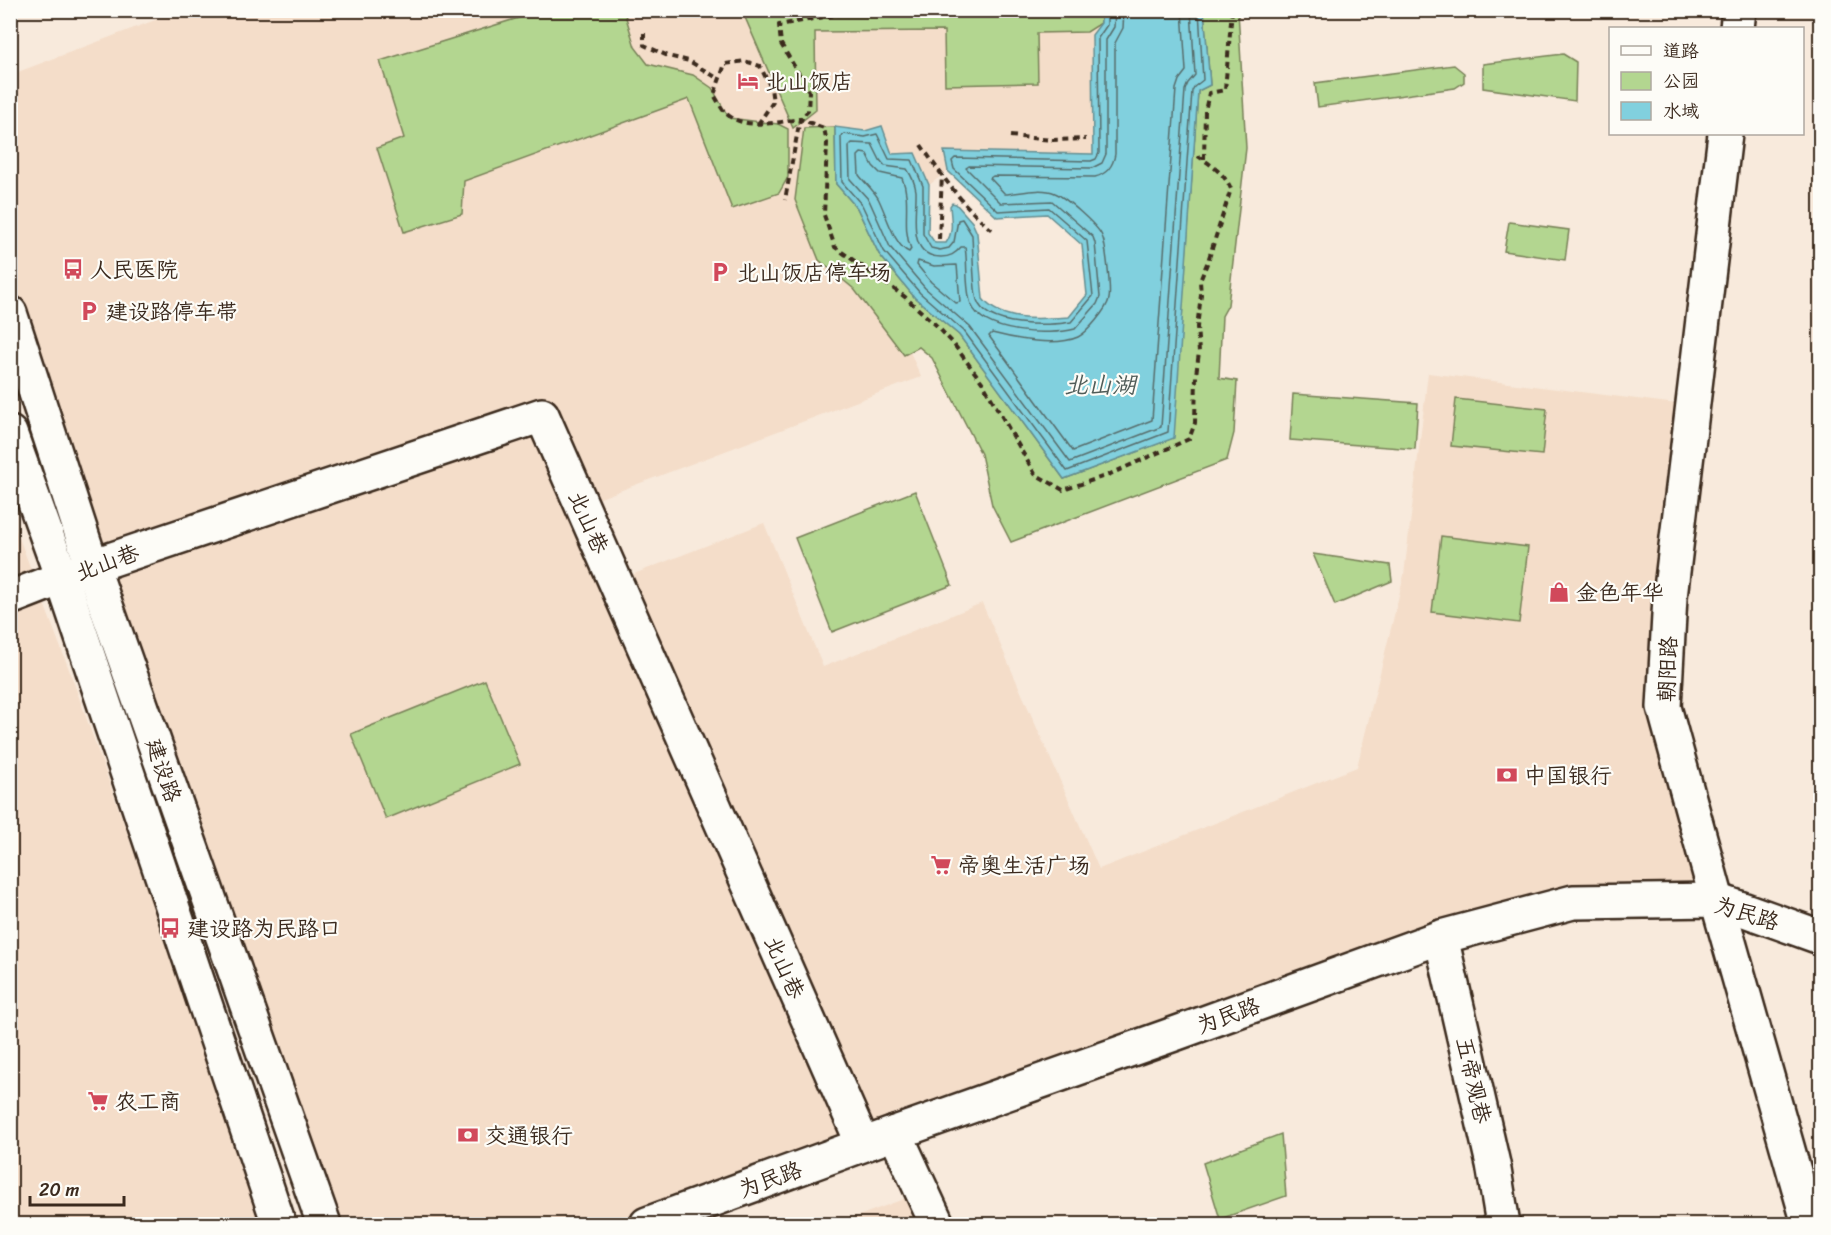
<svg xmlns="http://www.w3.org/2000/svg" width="1831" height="1235" font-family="Sriracha,'LXGW WenKai TC',sans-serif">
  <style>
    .built { fill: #f4ddc9 }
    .green { fill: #b3d690; stroke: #778057; stroke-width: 1.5 }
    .water { fill: #81d0de; stroke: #658e91; stroke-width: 1.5 }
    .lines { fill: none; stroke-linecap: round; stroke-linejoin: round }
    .shore { stroke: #576c6b; stroke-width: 1.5 }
    .minor-casing { stroke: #3b2a1e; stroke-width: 38 }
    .path { stroke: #3b2a1e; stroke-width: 4; stroke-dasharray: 6 4.5; stroke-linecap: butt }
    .minor { stroke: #fdfcf7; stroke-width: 33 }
    .labels { text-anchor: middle; stroke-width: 4.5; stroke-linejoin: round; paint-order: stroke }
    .poi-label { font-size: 22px; fill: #3b2a1e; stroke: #fdfcf7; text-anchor: start }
    .street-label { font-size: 22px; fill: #3b2a1e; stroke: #fdfcf7 }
    .water-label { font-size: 24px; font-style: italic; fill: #505c58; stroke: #fdfcf7 }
  </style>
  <rect width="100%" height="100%" fill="#f8eadc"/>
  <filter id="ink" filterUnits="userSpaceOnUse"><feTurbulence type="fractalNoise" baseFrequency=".0167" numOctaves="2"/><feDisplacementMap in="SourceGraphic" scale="12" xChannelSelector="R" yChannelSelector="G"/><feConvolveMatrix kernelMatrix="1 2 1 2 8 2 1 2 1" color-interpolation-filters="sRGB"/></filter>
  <g filter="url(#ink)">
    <g class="built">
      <path d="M 179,11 L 1101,11 L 1101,23 L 1092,35 L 1093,155 L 944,151 L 948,171 L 929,185 L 915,153 L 892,155 L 888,145 L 836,184 L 921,377 L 582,505 L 616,581 L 764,523 L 823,667 L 982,603 L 1099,869 L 1357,767 L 1404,575 L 1428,373 L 1693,406 L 1664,707 L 1717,900 L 1573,902 L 647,1224 L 324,1224 L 11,313 L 10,75 Z"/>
      <path d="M 10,514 L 70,672 L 213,1074 L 263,1224 L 11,1224 Z"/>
      <path d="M 917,1194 L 930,1224 L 837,1224 Z"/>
    </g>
    <g class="green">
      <path d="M 544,10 L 624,11 L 635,47 L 648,64 L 693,75 L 712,88 L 729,118 L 778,124 L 788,129 L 788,177 L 779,193 L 732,209 L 689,99 L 464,181 L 462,214 L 404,232 L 377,148 L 404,138 L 380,61 Z"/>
      <path d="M 754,10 L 1101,10 L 1101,23 L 1087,32 L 1037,33 L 1038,83 L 945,85 L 944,31 L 815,32 L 816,110 L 793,128 L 744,15 Z"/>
      <path d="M 1204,11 L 1238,11 L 1246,148 L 1228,305 L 1222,316 L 1219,378 L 1237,381 L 1234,433 L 1227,460 L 1011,542 L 992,505 L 981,454 L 932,358 L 919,347 L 904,355 L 854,289 L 819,260 L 795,200 L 804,128 L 835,127 L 836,184 L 857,208 L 879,254 L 915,298 L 959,335 L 1064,479 L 1173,438 L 1198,91 L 1210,85 Z"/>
      <path d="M 1563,54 L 1576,62 L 1575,101 L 1483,88 L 1483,64 Z"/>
      <path d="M 1454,65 L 1464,73 L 1464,82 L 1455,88 L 1318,107 L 1315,83 Z"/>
      <path d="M 1509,222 L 1569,230 L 1565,260 L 1504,251 Z"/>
      <path d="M 1293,394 L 1418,403 L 1415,449 L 1290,440 Z"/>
      <path d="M 1456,399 L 1547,409 L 1542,455 L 1451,446 Z"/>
      <path d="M 915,491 L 952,585 L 832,632 L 795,538 Z"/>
      <path d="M 1441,536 L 1528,547 L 1519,623 L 1432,612 Z"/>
      <path d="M 1313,554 L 1390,565 L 1392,581 L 1335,605 Z"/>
      <path d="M 485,680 L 520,764 L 386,819 L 351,734 Z"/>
      <path d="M 1281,1134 L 1286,1196 L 1220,1219 L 1203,1163 Z"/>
    </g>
    <path class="water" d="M 1101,11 L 1204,11 L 1210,85 L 1198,91 L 1174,438 L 1064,479 L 959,335 L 915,298 L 879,254 L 857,208 L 836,184 L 835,127 L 865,131 L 882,126 L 892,154 L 915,153 L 929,185 L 928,233 L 935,243 L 946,243 C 954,232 951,219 950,206 L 952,203 L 956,204 L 972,222 L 977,233 L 983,299 C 1002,323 1041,319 1069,317 L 1087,295 L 1082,245 L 1047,214 L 997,217 L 948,171 L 944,151 L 1093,154 L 1092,35 L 1101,23 Z"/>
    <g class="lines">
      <g class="shore">
        <path d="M 1107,10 L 1107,25 L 1098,38 L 1099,153 L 1096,159 L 1091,161 L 955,158 L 952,161 L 954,169 L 998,211 L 1049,208 L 1087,241 L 1093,296 L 1071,322 C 1049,326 986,328 977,300 C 973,286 973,251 972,235 L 962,219 L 958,220 L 954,242 L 949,248 L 940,250 L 931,248 L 923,234 L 923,186 L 912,160 L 889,159 L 877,134 L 865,137 L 844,134 L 841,137 L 842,182 L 862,205 L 884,251 L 920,293 L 964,331 L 1067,471 L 1168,432 L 1192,91 L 1194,87 L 1203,80 L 1199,10"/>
        <path d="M 1115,10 L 1114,27 L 1106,40 L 1106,154 L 1102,163 L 1092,168 L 969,166 L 966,168 L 1001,203 L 1052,201 L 1093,237 L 1095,243 L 1100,297 L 1097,304 L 1075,329 C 1048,336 983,334 971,304 C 965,288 968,264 965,247 L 961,247 C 955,254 950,257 941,257 C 906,257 917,213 916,191 C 915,183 911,175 907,169 L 885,166 L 880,160 L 872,144 L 852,143 L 849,146 L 850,179 L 869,200 L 890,247 L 925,288 L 970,327 L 1070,462 L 1161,427 L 1185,90 L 1188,83 L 1195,75 L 1191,10"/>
        <path d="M 1124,10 L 1123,28 L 1115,43 L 1115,154 C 1113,167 1107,174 1095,177 L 993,176 L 990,178 L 1005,194 C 1020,193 1041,187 1055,193 C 1065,197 1098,226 1102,236 C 1106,244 1111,290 1109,299 C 1107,309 1087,333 1078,337 C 1056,347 1015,339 992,333 L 989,336 L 1073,451 L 1152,420 L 1176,89 L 1179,80 L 1186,71 L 1182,10"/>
        <path d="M 861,153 L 867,154 L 873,166 L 880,173 L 902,178 C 912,201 901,226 911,249 L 909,252 C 894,246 886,213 878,198 C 873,190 865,183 859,175 L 858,156 Z"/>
        <path d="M 918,261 L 934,266 L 957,265 L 960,302 L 956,303 L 931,282 L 917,265 Z"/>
      </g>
      <g class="minor-casing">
        <g id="minor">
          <path d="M 1737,28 L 1739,10"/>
          <path d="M 1725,134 L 1670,597 L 1664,707 L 1717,900 L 1809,1224"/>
          <path d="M 10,313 L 92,566 L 324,1224"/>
          <path d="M 10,433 L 62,578 L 279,1224"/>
          <path d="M 10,598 L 92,566 L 542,415 L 863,1144"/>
          <path d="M 1441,937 L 1493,1164 L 1503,1224"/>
          <path d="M 895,1133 L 937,1224"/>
          <path d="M 647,1224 L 895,1133 L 1177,1033 L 1441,937 L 1573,902 L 1717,900 L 1820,937"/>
        </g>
      </g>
      <g class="path">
        <path d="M 864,10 L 779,25 L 781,44 L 809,91 L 808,111 L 800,119 L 824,128 L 827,143 L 824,215 L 835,247 L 905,297 L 936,325 L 952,342 L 982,382 L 1035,474 L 1063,490 L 1108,475 L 1189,439 L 1195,423 L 1196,375 L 1199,352 L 1197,327 L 1201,295 L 1200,281 L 1208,261 L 1231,189 C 1225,174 1211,165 1198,156"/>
        <path d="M 644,33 L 644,45 L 668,56 L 689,61 L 719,79"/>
        <path d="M 758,124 L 773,102 L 771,88 L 760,66 L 745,61 L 725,64 L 714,95 C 718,101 722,111 728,115 C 746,130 779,122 800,119 L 785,200"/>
        <path d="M 1010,136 L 1053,140 L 1086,139"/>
        <path d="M 921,145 C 942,176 963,206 992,230"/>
        <path d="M 1204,159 L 1205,111 L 1209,93 L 1225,90 L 1232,10"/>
        <path d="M 939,239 L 942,175"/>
      </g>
      <use href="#minor" class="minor"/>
    </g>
  </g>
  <defs>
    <g id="hotel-bare" transform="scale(1.62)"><path d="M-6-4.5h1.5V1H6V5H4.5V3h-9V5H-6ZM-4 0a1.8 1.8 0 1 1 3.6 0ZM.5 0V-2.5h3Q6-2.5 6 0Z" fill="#d1495b" stroke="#fdfcf7" stroke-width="2.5" paint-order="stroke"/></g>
    <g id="bus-bare" transform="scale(1.62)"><path d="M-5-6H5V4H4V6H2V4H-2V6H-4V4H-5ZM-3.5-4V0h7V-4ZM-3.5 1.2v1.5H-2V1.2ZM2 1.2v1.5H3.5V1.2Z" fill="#d1495b" stroke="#fdfcf7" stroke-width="2.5" paint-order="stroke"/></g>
    <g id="parking-bare" transform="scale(1.62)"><path d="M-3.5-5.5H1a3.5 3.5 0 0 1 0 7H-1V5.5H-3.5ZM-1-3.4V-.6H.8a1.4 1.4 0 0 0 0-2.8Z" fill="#d1495b" stroke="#fdfcf7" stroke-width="2.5" paint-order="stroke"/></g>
    <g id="shop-bare" transform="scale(1.62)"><path d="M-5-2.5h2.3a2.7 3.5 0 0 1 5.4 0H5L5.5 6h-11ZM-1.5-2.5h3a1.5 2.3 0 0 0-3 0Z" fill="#d1495b" stroke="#fdfcf7" stroke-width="2.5" paint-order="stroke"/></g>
    <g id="bank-bare" transform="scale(1.62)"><path d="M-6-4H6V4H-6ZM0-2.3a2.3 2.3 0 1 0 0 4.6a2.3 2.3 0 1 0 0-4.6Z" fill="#d1495b" stroke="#fdfcf7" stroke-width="2.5" paint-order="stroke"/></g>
    <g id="supermarket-bare" transform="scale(1.62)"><path d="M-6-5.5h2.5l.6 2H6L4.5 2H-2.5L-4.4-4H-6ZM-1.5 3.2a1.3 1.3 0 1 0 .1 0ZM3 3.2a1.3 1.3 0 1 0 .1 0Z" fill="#d1495b" stroke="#fdfcf7" stroke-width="2.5" paint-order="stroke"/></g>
  </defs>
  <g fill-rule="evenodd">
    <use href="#hotel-bare" x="748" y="81"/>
    <use href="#bus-bare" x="73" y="269"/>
    <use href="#parking-bare" x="720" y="272"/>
    <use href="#parking-bare" x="89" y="311"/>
    <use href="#shop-bare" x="1559" y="592"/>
    <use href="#bank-bare" x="1507" y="775"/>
    <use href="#supermarket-bare" x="941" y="865"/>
    <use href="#bus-bare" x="170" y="928"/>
    <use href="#supermarket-bare" x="98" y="1101"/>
    <use href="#bank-bare" x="468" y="1135"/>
  </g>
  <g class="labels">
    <g class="poi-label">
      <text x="765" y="89">北山饭店</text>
      <text x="90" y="277">人民医院</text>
      <text x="737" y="280">北山饭店停车场</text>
      <text x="106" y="319">建设路停车带</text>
      <text x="1576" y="600">金色年华</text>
      <text x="1524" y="783">中国银行</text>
      <text x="958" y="873">帝奥生活广场</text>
      <text x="187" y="936">建设路为民路口</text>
      <text x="115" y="1109">农工商</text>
      <text x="485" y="1143">交通银行</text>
    </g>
    <g class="street-label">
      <text transform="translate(589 522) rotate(66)" y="8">北山巷</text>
      <text transform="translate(107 562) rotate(-20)" y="8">北山巷</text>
      <text transform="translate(1667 669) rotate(-88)" y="8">朝阳路</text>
      <text transform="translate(164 770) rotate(71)" y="8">建设路</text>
      <text transform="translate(1747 913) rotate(17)" y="8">为民路</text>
      <text transform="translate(785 967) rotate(66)" y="8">北山巷</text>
      <text transform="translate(1228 1015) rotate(-20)" y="8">为民路</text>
      <text transform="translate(1474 1080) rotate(77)" y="8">五帝观巷</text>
      <text transform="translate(770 1179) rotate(-20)" y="8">为民路</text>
    </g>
    <g class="water-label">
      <text x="1100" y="393">北山湖</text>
    </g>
  </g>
  <rect width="1831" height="1235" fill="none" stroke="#fdfcf7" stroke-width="36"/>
  <rect x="18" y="18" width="1795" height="1199" fill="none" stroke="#3b2a1e" stroke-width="2" filter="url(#ink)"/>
  <rect x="1609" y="27" width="195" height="108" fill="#fdfcf7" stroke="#afa8a0" stroke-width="1.5"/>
  <rect x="1621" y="46" width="30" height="9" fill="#fdfcf7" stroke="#afa8a0" stroke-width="1.5"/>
  <text x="1663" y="57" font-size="18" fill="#3b2a1e">道路</text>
  <rect x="1621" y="72" width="30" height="18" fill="#b3d690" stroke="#afa8a0" stroke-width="1.5"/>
  <text x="1663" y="87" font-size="18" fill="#3b2a1e">公园</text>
  <rect x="1621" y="102" width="30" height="18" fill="#81d0de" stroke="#afa8a0" stroke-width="1.5"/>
  <text x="1663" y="117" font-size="18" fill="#3b2a1e">水域</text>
  <path d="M30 1196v9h94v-9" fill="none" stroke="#3b2a1e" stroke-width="3"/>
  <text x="39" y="1196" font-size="18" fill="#3b2a1e" stroke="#fdfcf7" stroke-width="4.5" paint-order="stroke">20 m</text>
</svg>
